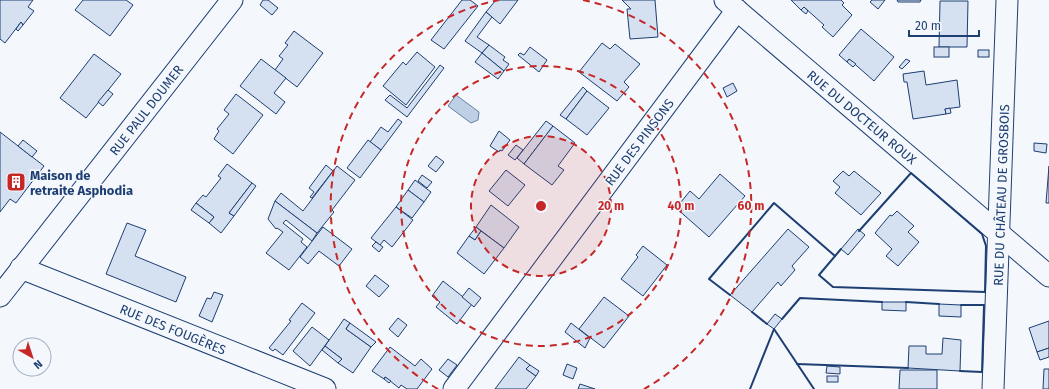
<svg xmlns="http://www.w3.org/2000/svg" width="1049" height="389" font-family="'Fira Sans',sans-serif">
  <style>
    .water { fill: #bed0e5; stroke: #687fa3 }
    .building { fill: #d5e0f0; stroke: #1d3f73 }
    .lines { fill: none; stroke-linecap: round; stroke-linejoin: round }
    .street-casing { stroke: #1d3f73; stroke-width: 23 }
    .street { stroke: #f4f7fb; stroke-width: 21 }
    .wall { stroke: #1d3f73; stroke-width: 2 }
    .ring { fill: none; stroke: #c62828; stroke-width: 2; stroke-dasharray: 7 5 }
    .labels { text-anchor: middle; stroke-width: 3; stroke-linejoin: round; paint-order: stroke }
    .street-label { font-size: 13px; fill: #1d3f73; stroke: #f4f7fb }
    .poi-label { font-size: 13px; font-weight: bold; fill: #1d3f73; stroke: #f4f7fb; text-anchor: start }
    .centre { fill: #c62828; stroke: #f4f7fb; stroke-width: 2 }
    .ring-label { font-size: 12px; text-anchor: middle; font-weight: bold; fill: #c62828; stroke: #f4f7fb; stroke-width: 3; stroke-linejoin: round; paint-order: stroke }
  </style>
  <rect width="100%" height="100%" fill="#f4f7fb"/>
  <path class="water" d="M 456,95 L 479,112 L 478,120 L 471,123 L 448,106 Z"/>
  <g class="building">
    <path d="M 0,0 L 33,0 L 28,7 L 34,11 L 23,25 L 21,22 L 5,43 L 0,39 Z"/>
    <path d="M 83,0 L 126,0 L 133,5 L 110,36 L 75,10 Z"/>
    <path d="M 263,0 L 268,0 L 278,8 L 272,15 L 260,5 Z"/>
    <path d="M 462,0 L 470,0 L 478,6 L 444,49 L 431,40 Z"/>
    <path d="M 496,0 L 518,0 L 500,24 L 486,12 Z"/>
    <path d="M 622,0 L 655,0 L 658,37 L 630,39 L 627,9 L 631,9 Z"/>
    <path d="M 791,0 L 841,0 L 844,3 L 842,5 L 852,15 L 833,37 L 822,27 L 824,25 L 804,7 L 801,10 Z"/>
    <path d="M 872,0 L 885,0 L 878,9 L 870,2 Z"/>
    <path d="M 897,0 L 921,0 L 920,2 L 898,2 Z"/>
    <path d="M 940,1 L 968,1 L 967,47 L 939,47 Z"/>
    <path d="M 804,7 L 808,11 L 806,14 L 801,10 Z"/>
    <path d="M 486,12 L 492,17 L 477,37 L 489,45 L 482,53 L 465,41 Z"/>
    <path d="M 21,22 L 23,25 L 18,31 L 16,29 Z"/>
    <path d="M 861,29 L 894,57 L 874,81 L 849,59 L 847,62 L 839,55 Z"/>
    <path d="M 294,31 L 323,53 L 297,87 L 275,70 L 283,59 L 279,56 L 288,45 L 285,43 Z"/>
    <path d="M 602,43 L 610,49 L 615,44 L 640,64 L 624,82 L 629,87 L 617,101 L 579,72 Z"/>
    <path d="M 489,45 L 505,57 L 503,60 L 509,64 L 504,71 L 482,53 Z"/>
    <path d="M 530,47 L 547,60 L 539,72 L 518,55 L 520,53 L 524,55 Z"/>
    <rect x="934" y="47" width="15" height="10"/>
    <rect x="978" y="50" width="11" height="7"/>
    <path d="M 417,52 L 435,67 L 406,105 L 383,86 L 403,62 L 406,65 Z"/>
    <path d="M 482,53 L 504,71 L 498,79 L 475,62 Z"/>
    <path d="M 94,54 L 121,74 L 86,118 L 60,98 Z"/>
    <path d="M 261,59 L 286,78 L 274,93 L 285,102 L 276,114 L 240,86 Z"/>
    <path d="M 849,59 L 856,64 L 853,67 L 847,62 Z"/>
    <path d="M 906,59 L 910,61 L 902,69 L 899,67 Z"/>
    <path d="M 440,65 L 444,68 L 407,117 L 385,100 L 390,95 L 407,108 Z"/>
    <path d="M 924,71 L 926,85 L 957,80 L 960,107 L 945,109 L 946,114 L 913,119 L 907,82 L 904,82 L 903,74 Z"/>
    <path d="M 733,83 L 737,91 L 727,97 L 723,88 Z"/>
    <path d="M 583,87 L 587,91 L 566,119 L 560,115 Z"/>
    <path d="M 108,90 L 113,94 L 103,106 L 98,102 Z"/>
    <path d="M 587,91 L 609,108 L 587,135 L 566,119 Z"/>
    <path d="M 236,94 L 263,115 L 233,154 L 214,139 L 219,131 L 217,129 L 229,114 L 224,110 Z"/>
    <path d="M 950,108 L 951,113 L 946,114 L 945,109 Z"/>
    <path d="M 398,119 L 402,122 L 381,150 L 370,142 L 381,127 L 388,132 Z"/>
    <path d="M 546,121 L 553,126 L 524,164 L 517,158 Z"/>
    <path d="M 553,126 L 575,143 L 558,166 L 564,170 L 552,185 L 524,164 Z"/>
    <path d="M 499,131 L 510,140 L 502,151 L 500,150 L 499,152 L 490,146 Z"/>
    <path d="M 0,132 L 44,166 L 16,203 L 10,199 L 0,212 Z"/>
    <path d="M 23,140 L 37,151 L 32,157 L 18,146 Z"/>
    <path d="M 368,140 L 381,150 L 360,178 L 347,168 Z"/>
    <path d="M 1034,143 L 1047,144 L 1046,153 L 1034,151 Z"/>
    <path d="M 516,145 L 523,150 L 515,160 L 508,155 Z"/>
    <path d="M 436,156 L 444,162 L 436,172 L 428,166 Z"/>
    <path d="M 227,164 L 252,183 L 229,213 L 234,216 L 221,233 L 209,223 L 214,217 L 196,203 L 203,195 L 206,197 L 221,178 L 218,176 Z"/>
    <path d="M 326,165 L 333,171 L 312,198 L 310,197 L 314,192 L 309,188 Z"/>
    <path d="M 337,166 L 355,180 L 332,210 L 334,212 L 317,233 L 275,201 L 281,193 L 303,211 Z"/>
    <path d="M 1049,166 L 1049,203 L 1046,203 Z"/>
    <path d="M 506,170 L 525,185 L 508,206 L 489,191 Z"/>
    <path d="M 843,171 L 849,176 L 854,171 L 881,193 L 861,215 L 835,193 L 840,187 L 833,181 Z"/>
    <path d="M 720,174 L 745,196 L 709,237 L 676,208 L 690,191 L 699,199 Z"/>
    <path d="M 422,175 L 432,182 L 427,188 L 418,181 Z"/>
    <path d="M 415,180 L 431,192 L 424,202 L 408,190 Z"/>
    <path d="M 252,183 L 256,186 L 234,216 L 229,213 Z"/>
    <path d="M 408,190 L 424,202 L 412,218 L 396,207 Z"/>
    <path d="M 275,201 L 317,233 L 312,241 L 286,220 L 283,223 L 303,239 L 301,242 L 307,247 L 289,270 L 266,253 L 283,232 L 277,228 L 276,229 L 268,219 Z"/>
    <path d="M 196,203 L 214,217 L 209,223 L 191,210 Z"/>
    <path d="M 491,205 L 519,227 L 504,248 L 476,227 Z"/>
    <path d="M 396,207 L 413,220 L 392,247 L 384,240 L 380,245 L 371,238 Z"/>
    <path d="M 897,211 L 914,226 L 908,232 L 919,242 L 898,266 L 886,256 L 892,249 L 875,233 L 890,215 L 892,216 Z"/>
    <path d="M 127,223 L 146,230 L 135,256 L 186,277 L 176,302 L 106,274 Z"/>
    <path d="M 323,227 L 352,249 L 339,266 L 319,251 L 308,264 L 300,257 Z"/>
    <path d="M 476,227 L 481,231 L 475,240 L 469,236 Z"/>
    <path d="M 788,229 L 809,247 L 792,266 L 795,270 L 781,286 L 778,282 L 752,312 L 730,295 Z"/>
    <path d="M 858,229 L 865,235 L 848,255 L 841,249 Z"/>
    <path d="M 481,231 L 504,248 L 484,274 L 457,253 L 469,236 L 475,240 Z"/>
    <path d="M 376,242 L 383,247 L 379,252 L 372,246 Z"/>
    <path d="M 643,246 L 667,265 L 643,296 L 621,279 L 638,257 L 636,255 Z"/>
    <path d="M 375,275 L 389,286 L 379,297 L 366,286 Z"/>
    <path d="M 443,281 L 472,304 L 457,324 L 436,307 L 440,302 L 432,296 Z"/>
    <path d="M 469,288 L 481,298 L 474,307 L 462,297 Z"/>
    <path d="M 214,292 L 223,295 L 212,322 L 199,316 L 207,298 L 211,299 Z"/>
    <path d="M 604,297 L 629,316 L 604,348 L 579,329 Z"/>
    <path d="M 882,302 L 906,302 L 906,311 L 882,310 Z"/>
    <path d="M 302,303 L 315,313 L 283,355 L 275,349 L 273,351 L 269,348 L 291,321 L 289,320 Z"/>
    <path d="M 939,304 L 961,305 L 961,317 L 939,316 Z"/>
    <path d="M 775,314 L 782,319 L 774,329 L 767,324 Z"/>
    <path d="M 398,318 L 407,325 L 398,337 L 389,329 Z"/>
    <path d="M 344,319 L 350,323 L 346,329 L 371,347 L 353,373 L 338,363 L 342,359 L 325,346 Z"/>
    <path d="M 1049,321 L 1049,348 L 1037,352 L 1029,328 Z"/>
    <path d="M 350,323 L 376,342 L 371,347 L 346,329 Z"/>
    <path d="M 571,323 L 590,338 L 585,348 L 565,332 Z"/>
    <path d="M 312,327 L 329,340 L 310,366 L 293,351 Z"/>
    <path d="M 943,338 L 961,340 L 960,371 L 908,368 L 909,346 L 926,346 L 926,354 L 942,354 Z"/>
    <path d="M 325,346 L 342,359 L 338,363 L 322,350 Z"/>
    <path d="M 390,347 L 415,366 L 421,359 L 432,369 L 417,389 L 407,389 L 401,385 L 399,388 L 385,377 L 384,379 L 372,371 Z"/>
    <path d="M 1049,348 L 1049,357 L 1040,360 L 1037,352 Z"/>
    <path d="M 519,357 L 530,365 L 526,369 L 536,376 L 526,389 L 495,389 Z"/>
    <path d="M 448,359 L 457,365 L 448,377 L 439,370 Z"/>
    <path d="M 567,364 L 577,368 L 573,379 L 563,375 Z"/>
    <path d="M 530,365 L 539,371 L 536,376 L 526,369 Z"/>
    <path d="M 827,366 L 840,367 L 840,374 L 826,373 Z"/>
    <path d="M 1044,369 L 1049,369 L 1049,389 L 1043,389 Z"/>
    <path d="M 900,370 L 937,370 L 937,389 L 899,389 Z"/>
    <rect x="827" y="376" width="11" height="6"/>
    <path d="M 385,377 L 391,381 L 389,383 L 384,379 Z"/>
    <path d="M 580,384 L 595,389 L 578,389 Z"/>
  </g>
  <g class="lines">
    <g class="street-casing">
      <g id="street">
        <path d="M 725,0 L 1049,276"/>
        <path d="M 21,268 L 325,389"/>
        <path d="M 0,296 L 232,0"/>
        <path d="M 454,389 L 737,10"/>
        <path d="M 993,389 L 1007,0"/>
      </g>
    </g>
    <use href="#street" class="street"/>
    <g class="wall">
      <path d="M 841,249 L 819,275 L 833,287 L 985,292 L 986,246 L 982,234 L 911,173 L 859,231"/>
      <path d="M 730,295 L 709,279 L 774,203 L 835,256"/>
      <path d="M 906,302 L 939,304"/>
      <path d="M 752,312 L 767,324"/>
      <path d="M 782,319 L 800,298 L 882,302"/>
      <path d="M 797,364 L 908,368"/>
      <path d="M 960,371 L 982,372 L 984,305 L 961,305"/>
      <path d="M 750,389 L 774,329 L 814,389"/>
    </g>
  </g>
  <circle cx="541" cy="206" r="70" fill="#c62828" fill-opacity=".12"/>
  <g class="ring">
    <circle cx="541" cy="206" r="70"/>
    <circle cx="541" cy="206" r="140"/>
    <path d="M438 389A210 210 0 0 1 499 0M583 0A210 210 0 0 1 644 389"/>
  </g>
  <defs>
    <g id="building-square" transform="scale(1)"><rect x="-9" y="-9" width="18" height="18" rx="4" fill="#c62828" stroke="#f4f7fb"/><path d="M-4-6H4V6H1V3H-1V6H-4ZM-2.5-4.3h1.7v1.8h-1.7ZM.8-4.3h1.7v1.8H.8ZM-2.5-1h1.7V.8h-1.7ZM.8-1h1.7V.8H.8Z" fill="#fff"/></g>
  </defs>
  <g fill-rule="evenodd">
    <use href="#building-square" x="16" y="182"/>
  </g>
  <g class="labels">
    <g class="street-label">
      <text transform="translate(146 110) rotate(-52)" y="5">RUE PAUL DOUMER</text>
      <text transform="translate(862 117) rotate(40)" y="5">RUE DU DOCTEUR ROUX</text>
      <text transform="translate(639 142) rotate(-53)" y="5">RUE DES PINSONS</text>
      <text transform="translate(1001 195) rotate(-88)" y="5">RUE DU CHÂTEAU DE GROSBOIS</text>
      <text transform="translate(173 329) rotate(22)" y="5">RUE DES FOUGÈRES</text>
    </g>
    <g class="poi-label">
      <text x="30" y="180">Maison de<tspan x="30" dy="15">retraite Asphodia</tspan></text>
    </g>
  </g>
  <circle cx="541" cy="206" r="6" class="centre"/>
  <g class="ring-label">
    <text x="611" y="210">20 m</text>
    <text x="681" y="210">40 m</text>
    <text x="751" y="210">60 m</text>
  </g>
  <g transform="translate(32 357) rotate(141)"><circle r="19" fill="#f4f7fb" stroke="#9eadc5"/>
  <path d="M0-3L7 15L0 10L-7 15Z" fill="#c62828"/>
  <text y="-6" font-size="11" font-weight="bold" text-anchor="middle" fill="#1d3f73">N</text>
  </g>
  <path d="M909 30v6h70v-6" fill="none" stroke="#1d3f73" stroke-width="2"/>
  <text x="915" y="30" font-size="12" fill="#1d3f73" stroke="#f4f7fb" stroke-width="3" paint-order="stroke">20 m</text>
</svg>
